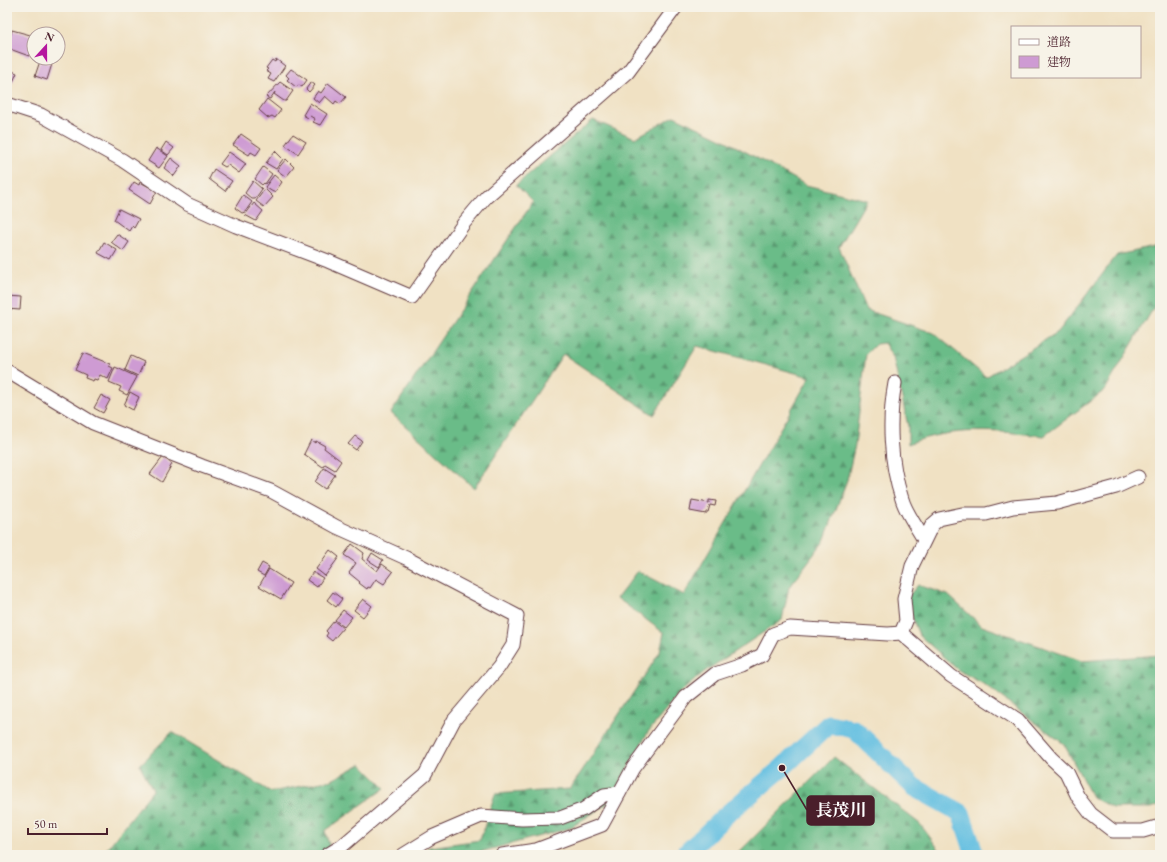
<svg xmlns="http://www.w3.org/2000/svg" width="1167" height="862" font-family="'EB Garamond','Noto Serif JP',serif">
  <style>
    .forest { fill: url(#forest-firs); stroke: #5a6e5a }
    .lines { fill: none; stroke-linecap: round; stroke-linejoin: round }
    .river { stroke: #64bfe1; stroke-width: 19 }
    .building { fill: #ce9bd3 }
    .street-casing { stroke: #633c42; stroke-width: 15 }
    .street { stroke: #fff; stroke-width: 13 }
    .leader { fill: none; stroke: #4a1f2b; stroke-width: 1.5 }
    .callout-dot { fill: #4a1f2b; stroke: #f7f3e8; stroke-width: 1.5 }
    .callout { fill: #4a1f2b; stroke: #4a1f2b; stroke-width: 1.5 }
    .callout-label { font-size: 17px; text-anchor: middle; font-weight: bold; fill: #fff }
  </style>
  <defs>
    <pattern id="forest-firs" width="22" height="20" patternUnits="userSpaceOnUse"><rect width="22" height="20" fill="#6abc88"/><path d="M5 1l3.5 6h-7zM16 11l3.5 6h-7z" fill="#59986f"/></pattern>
  </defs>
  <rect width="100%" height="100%" fill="#f7f3e8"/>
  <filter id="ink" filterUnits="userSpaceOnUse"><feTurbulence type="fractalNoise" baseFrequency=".025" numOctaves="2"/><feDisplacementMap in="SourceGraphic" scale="8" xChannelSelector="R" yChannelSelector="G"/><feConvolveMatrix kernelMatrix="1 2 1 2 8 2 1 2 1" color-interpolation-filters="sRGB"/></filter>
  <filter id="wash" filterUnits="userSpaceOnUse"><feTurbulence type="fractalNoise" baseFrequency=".012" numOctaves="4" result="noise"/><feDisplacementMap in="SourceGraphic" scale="16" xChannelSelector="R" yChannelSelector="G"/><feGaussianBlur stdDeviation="0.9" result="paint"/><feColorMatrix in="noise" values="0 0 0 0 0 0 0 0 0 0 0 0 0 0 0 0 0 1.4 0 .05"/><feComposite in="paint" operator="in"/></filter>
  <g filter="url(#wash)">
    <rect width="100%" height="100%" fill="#f0e1c3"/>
    <g class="forest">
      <path d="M 674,116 L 726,141 L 806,185 L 867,200 L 839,247 L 866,310 L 934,333 L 986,377 L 1058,332 L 1117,255 L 1160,246 L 1160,297 L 1105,390 L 1044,436 C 999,431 952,426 908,444 L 908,426 L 893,357 L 884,343 L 876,344 L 866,354 L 855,445 L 847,480 L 824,541 L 789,587 L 782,620 L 704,672 L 681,692 L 648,732 L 608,803 L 570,828 L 469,855 L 418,855 L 430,847 L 480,840 L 495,794 L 570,789 L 660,652 L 664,633 L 617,598 L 638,571 L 684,595 L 810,377 L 697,346 L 654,415 L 563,354 L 474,488 L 391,413 L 533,202 L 516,185 L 593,120 L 635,138 Z"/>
      <path d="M 918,585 L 948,595 L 982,626 L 1082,661 L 1160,655 L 1160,805 L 1151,808 L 1112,808 L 1092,797 L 1064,744 L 985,685 L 958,670 L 919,635 L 905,600 Z"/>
      <path d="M 172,732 L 271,792 L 332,780 L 361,764 L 385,788 L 325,831 L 332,855 L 102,855 L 153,790 L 140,765 Z"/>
      <path d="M 834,757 L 920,824 L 943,855 L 736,855 Z"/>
    </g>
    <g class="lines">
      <path class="river" d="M 684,855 L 726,815 L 782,768 L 829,724 L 854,729 L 914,787 L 961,813 L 975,855"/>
    </g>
    <g id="blocks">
      <g class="building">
        <path d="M 12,30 L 34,36 L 34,50 L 32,54 L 30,53 L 29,56 L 7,48 Z"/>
        <path d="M 276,59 L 285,66 L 274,82 L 268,79 L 271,74 L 266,71 L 268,69 L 266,68 L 272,60 L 275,62 Z"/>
        <path d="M 40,61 L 52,64 L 47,80 L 35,76 Z"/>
        <path d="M 7,69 L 17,73 L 12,84 L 7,82 Z"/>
        <path d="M 291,69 L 307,80 L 302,87 L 299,85 L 296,87 L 287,80 L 289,78 L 286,75 Z"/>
        <path d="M 280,82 L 293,91 L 286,101 L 284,101 L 274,94 L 275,92 L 270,99 L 266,97 Z"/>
        <path d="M 311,82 L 315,85 L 309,92 L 306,89 Z"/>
        <path d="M 328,83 L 346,97 L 340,104 L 336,101 L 334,104 L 325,96 L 319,103 L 313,98 L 318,91 L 321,93 Z"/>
        <path d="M 267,99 L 281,110 L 275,118 L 272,116 L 268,118 L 259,110 Z"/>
        <path d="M 310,103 L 327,114 L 320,125 L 313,122 L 315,119 L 310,116 L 308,118 L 303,115 Z"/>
        <path d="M 241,134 L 261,148 L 256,155 L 251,152 L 249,155 L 233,145 Z"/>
        <path d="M 293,134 L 306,142 L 298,154 L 285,145 Z"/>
        <path d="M 166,142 L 174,148 L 168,155 L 161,150 Z"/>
        <path d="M 156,148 L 168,156 L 159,168 L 148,161 Z"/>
        <path d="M 275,151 L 283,159 L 276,169 L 266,163 Z"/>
        <path d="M 229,152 L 246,164 L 239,173 L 228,165 L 225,167 L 220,164 Z"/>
        <path d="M 171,158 L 181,166 L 174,176 L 164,168 Z"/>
        <path d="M 286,159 L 294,167 L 286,177 L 277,170 Z"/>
        <path d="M 263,167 L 272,174 L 265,184 L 264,183 L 262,185 L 255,179 Z"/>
        <path d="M 214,169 L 232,181 L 225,191 L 209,179 Z"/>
        <path d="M 274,175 L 282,182 L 275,192 L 273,192 L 265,187 Z"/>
        <path d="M 253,181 L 262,189 L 255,199 L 252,199 L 245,193 Z"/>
        <path d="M 134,182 L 139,185 L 140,182 L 157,191 L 150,204 L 129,190 Z"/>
        <path d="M 265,189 L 273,197 L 264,207 L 256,201 Z"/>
        <path d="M 243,195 L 252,202 L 245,212 L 242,213 L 235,208 Z"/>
        <path d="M 254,203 L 263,211 L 256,221 L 245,215 Z"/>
        <path d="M 119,209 L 139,219 L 134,228 L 132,226 L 129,231 L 114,220 Z"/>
        <path d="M 117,234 L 129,242 L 123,251 L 111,242 Z"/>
        <path d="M 104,242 L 117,250 L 111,260 L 98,253 Z"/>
        <path d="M 7,296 L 21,297 L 20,310 L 7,309 Z"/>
        <path d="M 83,353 L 110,364 L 109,366 L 113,368 L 108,379 L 100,375 L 97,380 L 94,379 L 93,381 L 85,378 L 86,375 L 75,370 Z"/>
        <path d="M 131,356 L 144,362 L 138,376 L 125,370 Z"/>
        <path d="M 115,367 L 137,377 L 127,395 L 119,391 L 121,387 L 109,382 Z"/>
        <path d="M 130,392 L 139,397 L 133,410 L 124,405 Z"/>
        <path d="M 101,395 L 110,400 L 103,413 L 94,408 Z"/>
        <path d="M 355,436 L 362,441 L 356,450 L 348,444 Z"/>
        <path d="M 311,440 L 315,443 L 316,441 L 325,446 L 324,448 L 341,461 L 335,470 L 325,464 L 323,467 L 304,454 Z"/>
        <path d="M 163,457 L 172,464 L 162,482 L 150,474 Z"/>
        <path d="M 324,468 L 335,475 L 325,489 L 315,482 Z"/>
        <path d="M 692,500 L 709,503 L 709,500 L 716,501 L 715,506 L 710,505 L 708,512 L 706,512 L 706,514 L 690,511 Z"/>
        <path d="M 352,544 L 364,553 L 362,559 L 377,571 L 382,564 L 393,572 L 384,584 L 376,579 L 370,588 L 368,587 L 367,589 L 359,583 L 360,582 L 349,573 L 356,563 L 344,555 Z"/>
        <path d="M 330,550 L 339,557 L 325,576 L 316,569 Z"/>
        <path d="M 372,553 L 383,560 L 379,567 L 368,560 Z"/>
        <path d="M 262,563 L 269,567 L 264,576 L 257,572 Z"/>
        <path d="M 269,569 L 291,583 L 281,599 L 259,586 Z"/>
        <path d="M 313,572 L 323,578 L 317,587 L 307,580 Z"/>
        <path d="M 333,592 L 342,599 L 336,607 L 327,600 Z"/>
        <path d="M 363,599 L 372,606 L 363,617 L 354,610 Z"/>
        <path d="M 343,610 L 352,617 L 344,627 L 335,620 Z"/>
        <path d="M 334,621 L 343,628 L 332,641 L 326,636 L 328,633 L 326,631 Z"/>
      </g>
    </g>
  </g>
  <g filter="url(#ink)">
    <use href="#blocks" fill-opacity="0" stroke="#633c42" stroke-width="1"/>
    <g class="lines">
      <g class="street-casing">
        <g id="street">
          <path d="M 7,104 L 41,115 L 122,160 L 187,204 L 236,226 L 328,261 L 412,297 L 464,223 L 486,197 L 628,72 L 676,7"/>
          <path d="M 7,371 L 93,423 L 202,466 L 271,491 L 337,527 L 406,558 L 517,616 L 513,645 L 499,667 L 454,720 L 425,775 L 342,846 L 327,855"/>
          <path d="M 895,383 C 888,420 890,463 902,499 C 906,513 917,527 924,540"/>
          <path d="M 901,633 L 906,621 L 904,599 L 912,566 L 932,525 L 939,519 L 962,514 L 986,514 L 1013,507 L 1057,503 L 1116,487 L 1138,477"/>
          <path d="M 403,855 L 432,837 L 481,816 L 522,819 L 560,818 L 584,809 L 604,795 L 619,793"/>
          <path d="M 502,855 L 536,850 L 602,825 L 633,768 L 686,697 L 715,674 L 742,665 L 762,655 L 773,634 L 790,628 L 888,634 L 901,633 L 951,676 L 1018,720 L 1051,758 L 1066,772 L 1078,797 L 1091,814 L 1113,831 L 1143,831 L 1160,826"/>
        </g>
      </g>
      <use href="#street" class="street"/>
    </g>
  </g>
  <path class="leader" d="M782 768L807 810"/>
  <circle class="callout-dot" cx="782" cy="768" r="4"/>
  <rect class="callout" x="807" y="796" width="67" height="29" rx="4"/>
  <g class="callout-label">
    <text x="841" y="816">長茂川</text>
  </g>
  <rect width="1167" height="862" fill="none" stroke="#f7f3e8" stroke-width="24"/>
  <rect x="1011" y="26" width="130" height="52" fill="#f7f3e8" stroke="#b29e9c"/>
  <rect x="1019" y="39" width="20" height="6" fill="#ffffff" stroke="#b29e9c"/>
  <text x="1047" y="46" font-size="12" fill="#4a1f2b">道路</text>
  <rect x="1019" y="56" width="20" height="12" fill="#ce9bd3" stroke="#b29e9c"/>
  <text x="1047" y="66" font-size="12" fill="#4a1f2b">建物</text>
  <g transform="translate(46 46) rotate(21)"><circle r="19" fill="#f7f3e8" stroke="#b29e9c"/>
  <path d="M0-3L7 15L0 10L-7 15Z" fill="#b5179e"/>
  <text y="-6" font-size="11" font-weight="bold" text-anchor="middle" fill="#4a1f2b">N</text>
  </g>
  <path d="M28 828v6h79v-6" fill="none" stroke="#4a1f2b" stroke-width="2"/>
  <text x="34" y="828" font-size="12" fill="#4a1f2b" stroke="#f7f3e8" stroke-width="3" paint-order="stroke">50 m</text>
</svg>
